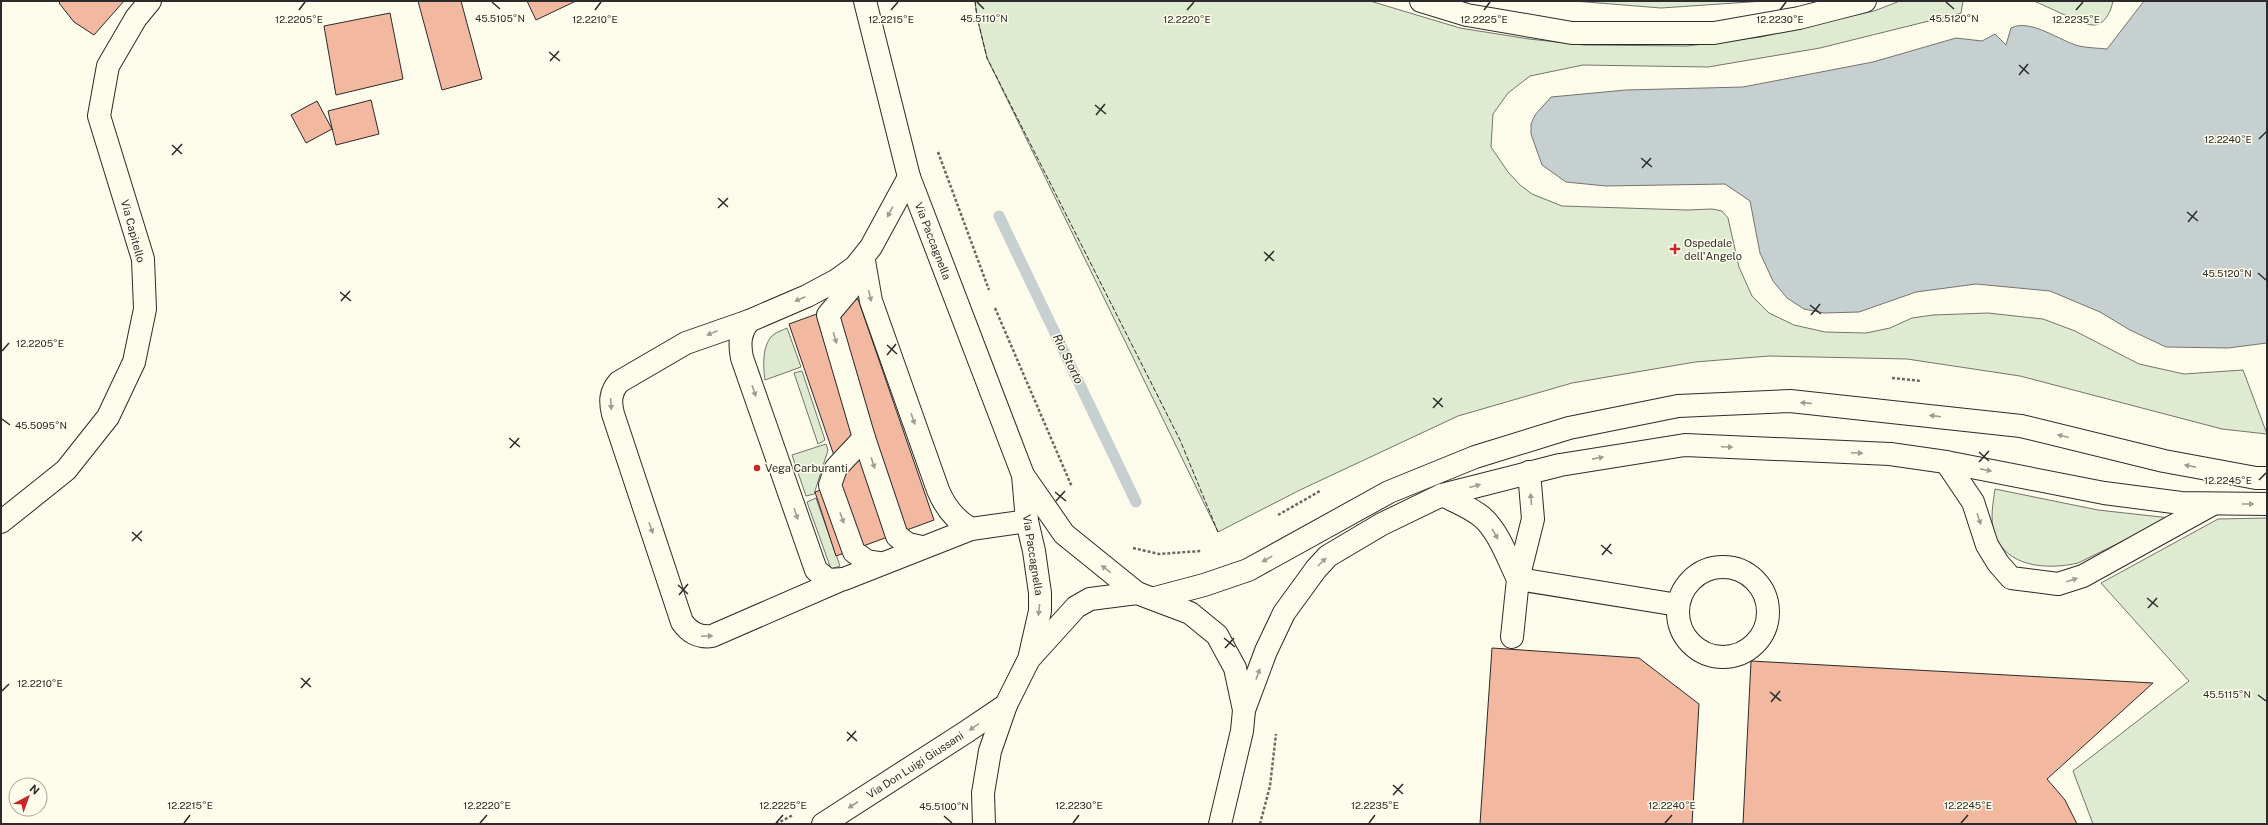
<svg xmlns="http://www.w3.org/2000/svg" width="2268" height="825" font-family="'Public Sans',sans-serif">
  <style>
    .green { fill: #deebd1; stroke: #74746e }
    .water { fill: #c7d0d0; stroke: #74746e }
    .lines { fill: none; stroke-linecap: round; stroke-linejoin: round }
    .stream { stroke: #c7d0d0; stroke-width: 11 }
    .building { fill: #f2b8a0; stroke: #2b2b2b }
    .minor-casing { stroke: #2b2b2b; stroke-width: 24 }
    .major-casing { stroke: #2b2b2b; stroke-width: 24 }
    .path { stroke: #6a6964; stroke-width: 2.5; stroke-dasharray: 3 2; stroke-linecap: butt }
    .minor { stroke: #fdfbea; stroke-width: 22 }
    .major { stroke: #fdfbea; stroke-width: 22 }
    .fence { stroke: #2b2b2b; stroke-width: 1; stroke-dasharray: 5 2; stroke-linecap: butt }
    .oneway { fill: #9e9d94 }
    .ticks { fill: none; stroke: #2b2b2b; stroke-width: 1.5 }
    .poi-dot { fill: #c62828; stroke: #fdfbea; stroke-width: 1.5 }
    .labels { text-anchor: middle; stroke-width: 3; stroke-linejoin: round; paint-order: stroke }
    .street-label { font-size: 11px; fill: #2b2b2b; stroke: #fdfbea }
    .poi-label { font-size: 11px; fill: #2b2b2b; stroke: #fdfbea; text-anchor: start }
    .water-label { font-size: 12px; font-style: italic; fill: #2b2b2b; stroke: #fdfbea }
    .ticks-label { font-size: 10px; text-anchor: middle; fill: #2b2b2b; stroke: #fdfbea; stroke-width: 3; stroke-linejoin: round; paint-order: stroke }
  </style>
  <rect width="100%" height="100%" fill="#fdfbea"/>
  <g class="green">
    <path d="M 975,1 L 1370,1 L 1460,28 L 1529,39 L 1584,45 L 1687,46 L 1761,37 L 1874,11 L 1900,1 L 1963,1 L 1961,13 L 1820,48 L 1708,67 L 1583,65 L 1530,76 L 1508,93 L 1493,114 L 1491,147 L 1508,172 L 1520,185 L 1532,194 L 1562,206 L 1687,210 L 1712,209 L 1722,211 L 1728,218 L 1739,267 L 1752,296 L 1769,313 L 1794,325 L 1825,332 L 1866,333 L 1890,328 L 1912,318 L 1933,315 L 1988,313 L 2015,316 L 2043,319 L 2075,331 L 2139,364 L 2184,374 L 2243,370 L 2267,434 L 2222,429 L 2020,376 L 1907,359 L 1769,356 L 1695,362 L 1572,383 L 1458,416 L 1300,490 L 1218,532 L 987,58 L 977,17 Z"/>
    <path d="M 1574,1 L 1764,1 L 1661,8 Z"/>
    <path d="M 2034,1 L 2113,1 C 2111,11 2105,26 2092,25 C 2082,24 2046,6 2034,1 Z"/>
    <path d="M 787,328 L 801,367 L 765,380 C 763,366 762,345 773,335 C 777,332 783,330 787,328 Z"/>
    <path d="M 802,371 L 825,440 L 818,444 L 794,373 Z"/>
    <path d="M 826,444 L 828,450 L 814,494 L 806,496 L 792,455 Z"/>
    <path d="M 1995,489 L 2098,510 L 2170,518 L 2078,563 C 2048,570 2005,568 1994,532 C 1990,519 1993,503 1995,489 Z"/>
    <path d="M 816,498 L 840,566 L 831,569 L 807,502 Z"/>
    <path d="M 2267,518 L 2267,824 L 2093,824 L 2073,771 L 2189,681 L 2101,583 L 2218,519 Z"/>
  </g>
  <path class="water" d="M 2144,1 L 2267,1 L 2267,343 L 2228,348 L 2166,347 L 2130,330 L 2100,312 L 2050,291 L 1976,284 L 1916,292 L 1859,312 L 1824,313 L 1804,309 L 1787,298 L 1773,281 L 1760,253 L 1750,201 L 1725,184 L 1606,186 L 1566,182 L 1542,165 L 1531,134 L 1531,124 L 1535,115 L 1551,97 L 1626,90 L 1743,87 L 1873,62 L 1956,38 L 1982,41 L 1995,34 L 2006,45 L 2011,28 C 2030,18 2060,41 2079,46 C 2088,48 2098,48 2107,49 Z"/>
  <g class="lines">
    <path class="stream" d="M 999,216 L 1136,502"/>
  </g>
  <g class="building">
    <path d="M 61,1 L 124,1 L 94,35 L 74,22 L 59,3 Z"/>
    <path d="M 418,1 L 461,1 L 482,79 L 442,90 Z"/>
    <path d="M 527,1 L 576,1 L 536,20 Z"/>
    <path d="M 390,13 L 403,79 L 336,95 L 324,26 Z"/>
    <path d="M 371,100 L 379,134 L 336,145 L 328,111 Z"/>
    <path d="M 317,101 L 332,129 L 306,143 L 291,115 Z"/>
    <path d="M 858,299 L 934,520 L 836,556 L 815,492 L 843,482 L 789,324 Z"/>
    <path d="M 1492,648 L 1639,658 L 1699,704 L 1692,824 L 1480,824 Z"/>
    <path d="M 1751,661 L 2153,683 L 2047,779 L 2065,800 L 2077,824 L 1743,824 Z"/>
  </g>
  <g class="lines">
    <g class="minor-casing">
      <g id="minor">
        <path d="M 1421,1 L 1467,15 L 1572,33 L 1714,33 L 1799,18 L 1865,1"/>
        <path d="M 909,177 L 871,247 L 855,267 L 837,280 L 807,296 L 749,321 C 740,332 739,343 742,358 L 816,570 L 828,580 L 844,579 L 971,529 L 1027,521"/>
        <path d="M 864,261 L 871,301 L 938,490 C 945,507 955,520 971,529"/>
        <path d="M 865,271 L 828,315 L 864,438 L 897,536 L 908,544 L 922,547"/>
        <path d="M 749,321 L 686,343 L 619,382 C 610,392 610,402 613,414 L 682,622 C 689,632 699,638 712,636 L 843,579"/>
        <path d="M 864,438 L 836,468 L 830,485 L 854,552 L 867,561 L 880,563"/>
        <path d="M 1946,462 L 1973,502 L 1987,545 L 1998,563 L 2011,578 L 2058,584 L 2083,576 L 2213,504"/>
        <path d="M 1442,495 C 1456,502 1470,507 1482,517 C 1499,532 1508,559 1518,579"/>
        <path d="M 1,522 L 66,470 L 108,417 L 134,362 L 145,309 L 143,259 L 99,116 L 108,66 L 136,18 L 150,1"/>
        <circle cx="1723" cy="612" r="45"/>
        <path d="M 1518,579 L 1678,605"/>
        <path d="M 1155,598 L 1204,585 L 1248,570 L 1389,492 L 1475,457 L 1569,428 L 1678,406 L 1790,401 L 2021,426 L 2164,461 L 2256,478 L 2267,478"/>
        <path d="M 1512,637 L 1518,579 L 1533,519 L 1529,472"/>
        <path d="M 1244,710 L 1266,651 L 1284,613 L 1316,569 L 1328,556 L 1382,524 L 1442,495 L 1560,465 L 1685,445 L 1890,454 L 1946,462 L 2104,493 L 2181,503 L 2267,504"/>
      </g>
    </g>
    <g class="major-casing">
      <g id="major">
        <path d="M 865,1 L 909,177 L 1023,475 L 1064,534 L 1137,593"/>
        <path d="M 1023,475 L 1027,521 L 1034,551 L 1040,593 L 1040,611 L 1030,655"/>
        <path d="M 823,824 L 966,732 L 1006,705"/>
        <path d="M 984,824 L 983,793 L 990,751 L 1006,705 L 1029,659 L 1076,607 L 1090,599 L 1137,593 L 1190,613 L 1217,635 L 1235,668 L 1244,710 L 1242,731 L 1220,824"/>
      </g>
    </g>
    <g class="path">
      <path d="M 938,152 L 989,290"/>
      <path d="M 995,308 L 1072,487"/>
      <path d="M 1892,378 L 1921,381"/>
      <path d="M 1278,515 L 1320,491"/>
      <path d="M 1133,548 L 1159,554 L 1201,551"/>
      <path d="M 776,824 L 793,815"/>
      <path d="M 1260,824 L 1270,786 L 1276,734"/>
    </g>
    <use href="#minor" class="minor"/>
    <use href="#major" class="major"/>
    <path class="fence" d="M 975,1 L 977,17 L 987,58 L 1180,440 L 1218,532"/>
  </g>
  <defs><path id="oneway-solid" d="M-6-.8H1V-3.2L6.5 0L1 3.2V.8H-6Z"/></defs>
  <g class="oneway">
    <use href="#oneway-solid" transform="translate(890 212) rotate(118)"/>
    <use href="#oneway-solid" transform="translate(870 296) rotate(77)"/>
    <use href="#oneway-solid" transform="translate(800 299) rotate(157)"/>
    <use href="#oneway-solid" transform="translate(712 333) rotate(158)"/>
    <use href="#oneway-solid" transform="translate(835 338) rotate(74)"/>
    <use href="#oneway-solid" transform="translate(754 391) rotate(71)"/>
    <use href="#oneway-solid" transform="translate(1806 403) rotate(-175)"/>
    <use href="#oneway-solid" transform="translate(611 404) rotate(87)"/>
    <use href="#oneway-solid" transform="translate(1935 416) rotate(-173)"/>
    <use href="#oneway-solid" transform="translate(913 419) rotate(71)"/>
    <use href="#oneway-solid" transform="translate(2063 436) rotate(-166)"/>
    <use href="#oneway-solid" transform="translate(1727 447) rotate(3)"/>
    <use href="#oneway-solid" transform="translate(1857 453) rotate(3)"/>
    <use href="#oneway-solid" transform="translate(1598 458) rotate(-11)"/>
    <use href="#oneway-solid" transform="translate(873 463) rotate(72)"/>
    <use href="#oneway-solid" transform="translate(2190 466) rotate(-169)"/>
    <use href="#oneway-solid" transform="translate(1986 470) rotate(11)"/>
    <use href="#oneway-solid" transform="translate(1475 486) rotate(-15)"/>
    <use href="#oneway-solid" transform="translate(1531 499) rotate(-95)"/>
    <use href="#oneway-solid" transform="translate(2248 504)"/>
    <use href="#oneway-solid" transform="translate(796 514) rotate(71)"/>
    <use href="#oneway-solid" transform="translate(842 518) rotate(70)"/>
    <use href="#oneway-solid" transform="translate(1979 519) rotate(71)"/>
    <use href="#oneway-solid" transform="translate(651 528) rotate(71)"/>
    <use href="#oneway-solid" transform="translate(1495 534) rotate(60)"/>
    <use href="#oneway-solid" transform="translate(1267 559) rotate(151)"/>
    <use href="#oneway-solid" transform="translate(1322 562) rotate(-45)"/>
    <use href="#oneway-solid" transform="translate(1106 569) rotate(-143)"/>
    <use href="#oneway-solid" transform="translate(2072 580) rotate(-18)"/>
    <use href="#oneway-solid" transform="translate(1039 610) rotate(96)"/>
    <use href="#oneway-solid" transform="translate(707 636) rotate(-2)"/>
    <use href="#oneway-solid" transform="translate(1258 674) rotate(-70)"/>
    <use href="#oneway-solid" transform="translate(974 727) rotate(145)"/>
    <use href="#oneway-solid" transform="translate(853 805) rotate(147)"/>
  </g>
  <path class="ticks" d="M 492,2 L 500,9M 977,2 L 984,9M 1946,2 L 1954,9M 299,10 L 305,2M 595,10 L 601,2M 891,10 L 898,2M 1187,10 L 1194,2M 1484,10 L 1490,2M 1780,10 L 1786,2M 2076,10 L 2083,2M 549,52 L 560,61M 550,61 L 559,51M 2019,65 L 2029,74M 2019,75 L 2028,64M 1095,105 L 1106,114M 1096,115 L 1105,104M 2259,139 L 2266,132M 172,145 L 182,154M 172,155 L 182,144M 1641,158 L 1652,167M 1642,168 L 1651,158M 718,198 L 728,207M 718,208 L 728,198M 2187,212 L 2198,221M 2188,222 L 2197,211M 1264,252 L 1274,261M 1265,261 L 1274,251M 2258,273 L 2266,280M 340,292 L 351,301M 341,301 L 350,291M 1810,305 L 1821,314M 1811,315 L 1820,304M 887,345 L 897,354M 2,351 L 9,343M 887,355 L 896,344M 1433,398 L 1443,407M 1433,408 L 1442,398M 2,419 L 10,425M 509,438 L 520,447M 510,448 L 519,438M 1979,452 L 1989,461M 1979,462 L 1989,451M 2259,480 L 2266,473M 1055,492 L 1066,501M 1056,501 L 1065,491M 132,532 L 142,541M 132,541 L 142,531M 1601,545 L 1612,554M 1602,555 L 1611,544M 678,585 L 688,594M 679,595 L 688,584M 2147,598 L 2158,607M 2148,608 L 2157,598M 1224,638 L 1235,647M 1225,648 L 1234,638M 301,678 L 311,687M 301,688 L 310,678M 2,691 L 9,684M 1770,692 L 1781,701M 2258,695 L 2266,701M 1771,702 L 1780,691M 847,732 L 857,741M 847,741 L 856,731M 1393,785 L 1403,794M 1393,795 L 1403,784M 944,816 L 952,823M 184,823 L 190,815M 480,823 L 487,815M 776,823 L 783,815M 1073,823 L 1079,815M 1369,823 L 1375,815M 1665,823 L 1672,815M 1961,823 L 1968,815"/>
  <g class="poi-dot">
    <path d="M1673 243h4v4h4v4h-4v4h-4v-4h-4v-4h4z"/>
    <circle cx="757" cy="468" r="4"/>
  </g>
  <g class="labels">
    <g class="street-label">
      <text transform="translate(133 231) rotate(75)" y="4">Via Capitello</text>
      <text transform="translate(933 241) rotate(69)" y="4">Via Paccagnella</text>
      <text transform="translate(1033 555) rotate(81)" y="4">Via Paccagnella</text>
      <text transform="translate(915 765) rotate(-33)" y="4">Via Don Luigi Giussani</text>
    </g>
    <g class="poi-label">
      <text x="1684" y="247">Ospedale<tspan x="1684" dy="13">dell'Angelo</tspan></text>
      <text x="765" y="472">Vega Carburanti</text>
    </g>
    <g class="water-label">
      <text transform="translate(1068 359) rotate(64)" y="4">Rio Storto</text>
    </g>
  </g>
  <g class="ticks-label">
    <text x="500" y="22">45.5105°N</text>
    <text x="984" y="22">45.5110°N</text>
    <text x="1954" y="22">45.5120°N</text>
    <text x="595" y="23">12.2210°E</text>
    <text x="891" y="23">12.2215°E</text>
    <text x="1187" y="23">12.2220°E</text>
    <text x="1484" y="23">12.2225°E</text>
    <text x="1780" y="23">12.2230°E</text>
    <text x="299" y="23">12.2205°E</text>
    <text x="2076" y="23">12.2235°E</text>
    <text x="2228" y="143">12.2240°E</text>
    <text x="2227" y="277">45.5120°N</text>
    <text x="40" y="347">12.2205°E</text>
    <text x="41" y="429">45.5095°N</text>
    <text x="2228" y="484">12.2245°E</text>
    <text x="40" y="687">12.2210°E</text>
    <text x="2227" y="698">45.5115°N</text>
    <text x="190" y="809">12.2215°E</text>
    <text x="487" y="809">12.2220°E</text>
    <text x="783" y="809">12.2225°E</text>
    <text x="1079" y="809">12.2230°E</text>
    <text x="1375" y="809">12.2235°E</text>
    <text x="1672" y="809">12.2240°E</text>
    <text x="1968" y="809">12.2245°E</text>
    <text x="944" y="810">45.5100°N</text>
  </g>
  <rect width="2268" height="825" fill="none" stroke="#2b2b2b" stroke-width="4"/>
  <g transform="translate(28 797) rotate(41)"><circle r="19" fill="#fdfbea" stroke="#a9a89e"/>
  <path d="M0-3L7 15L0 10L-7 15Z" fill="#c62828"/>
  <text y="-6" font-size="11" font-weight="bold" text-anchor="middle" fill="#2b2b2b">N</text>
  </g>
</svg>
